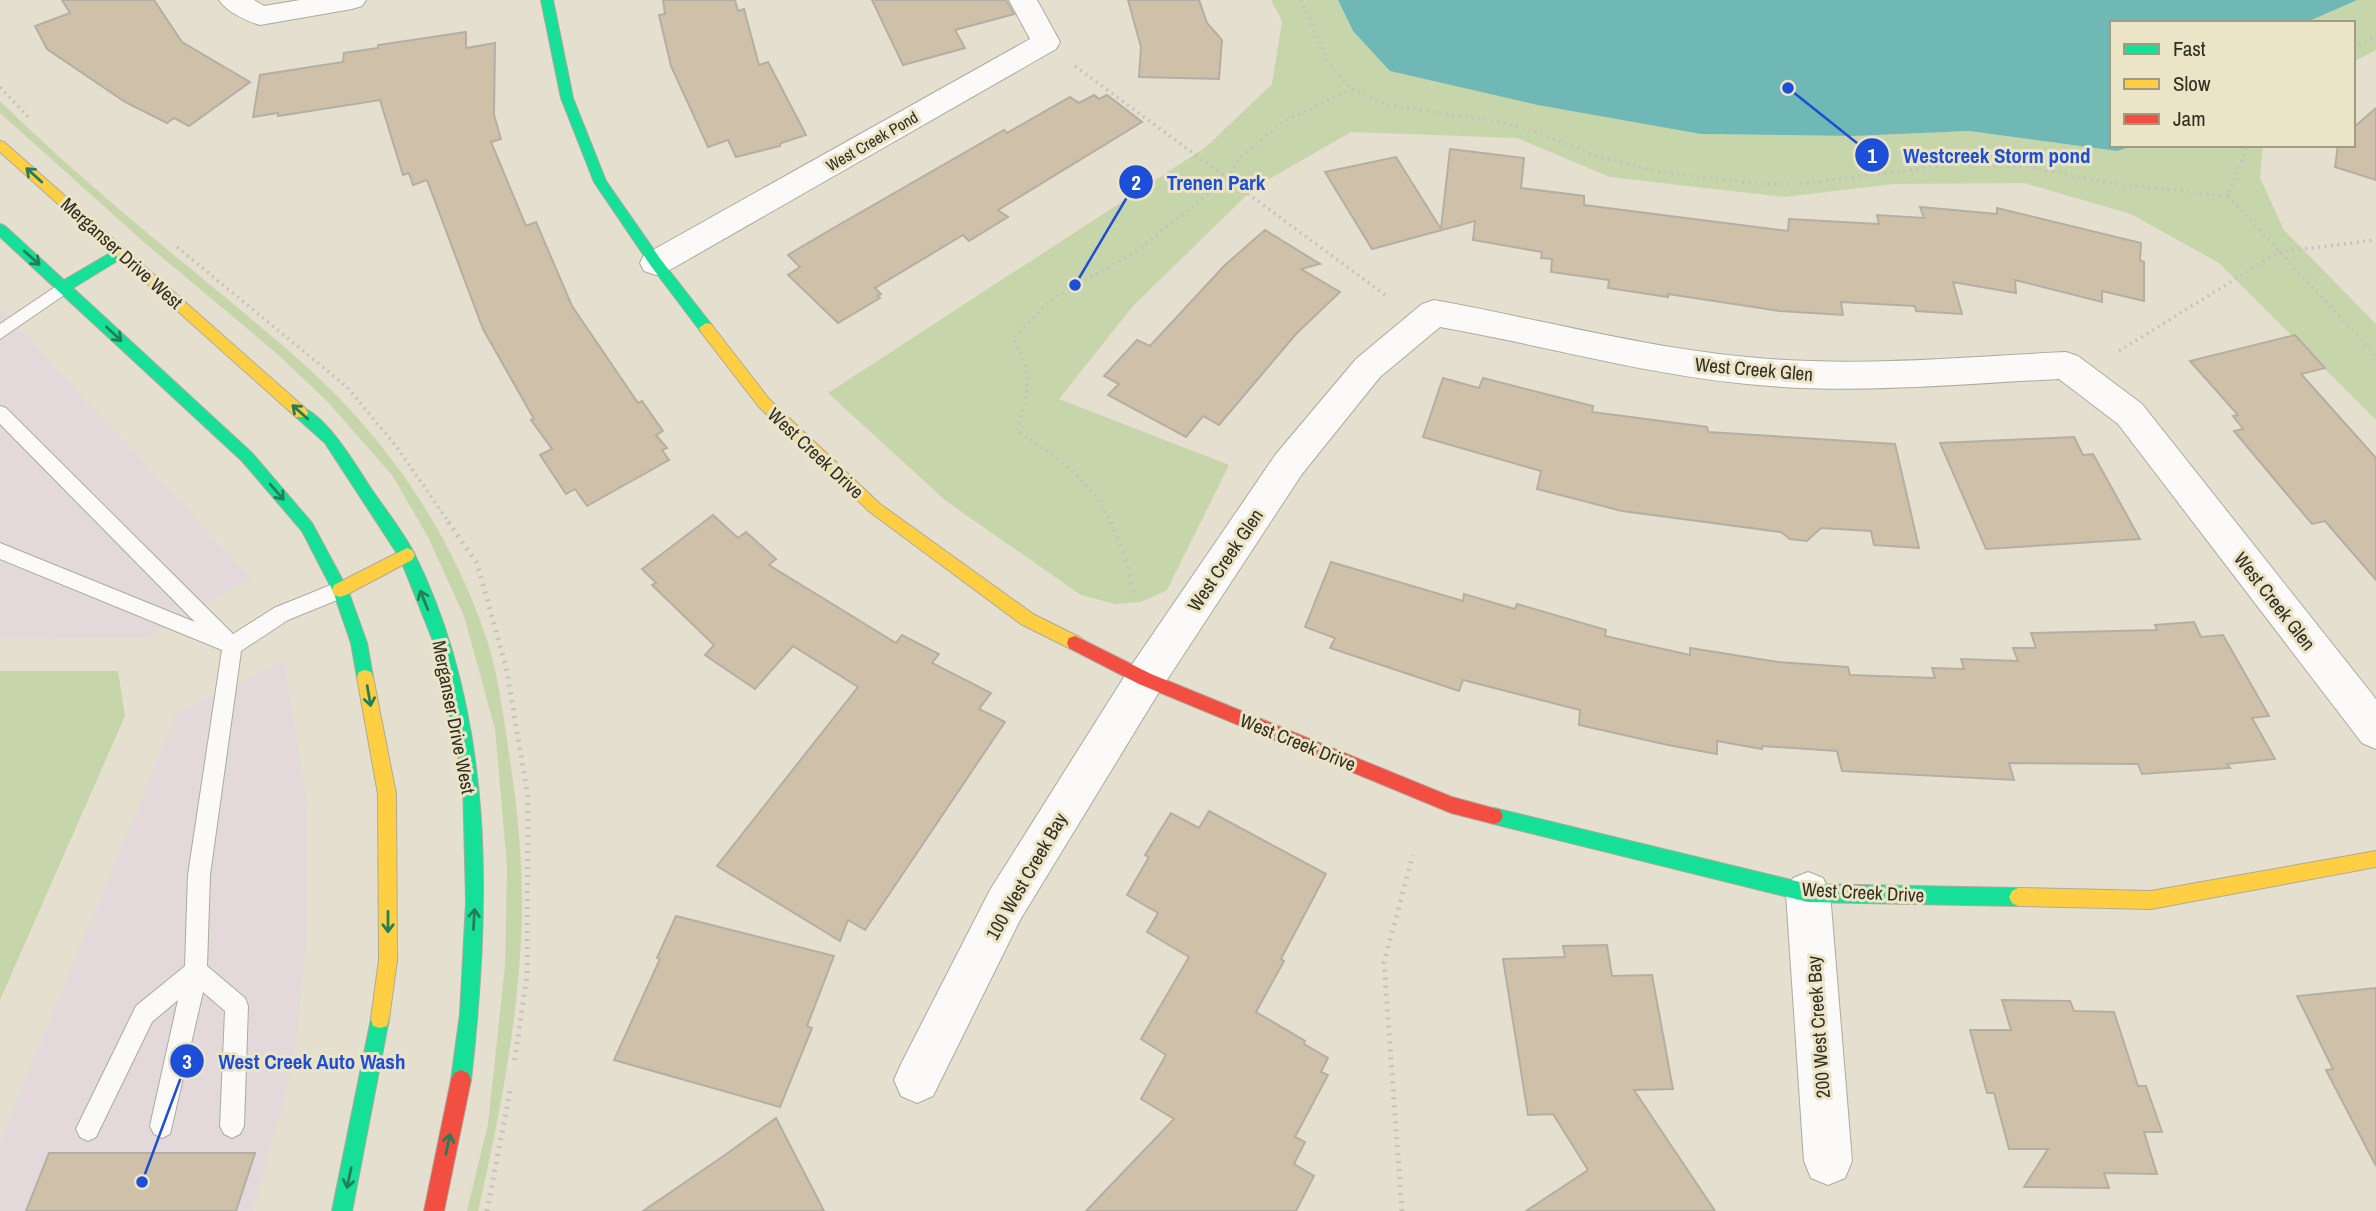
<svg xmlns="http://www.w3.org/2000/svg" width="2376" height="1211" font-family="'Archivo Narrow',sans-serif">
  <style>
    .commercial { fill: #e3d9db }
    .green { fill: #c7d6aa }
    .water { fill: #70b8b5 }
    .building { fill: #cec0a9; stroke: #b5afa3; stroke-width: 2 }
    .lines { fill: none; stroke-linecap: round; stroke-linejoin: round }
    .lane-casing { stroke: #aeaa9d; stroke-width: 2 }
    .street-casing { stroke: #aeaa9d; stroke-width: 2 }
    .fast-casing { stroke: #aeaa9d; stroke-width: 2 }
    .slow-casing { stroke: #aeaa9d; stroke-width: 2 }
    .jam-casing { stroke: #aeaa9d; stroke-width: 2 }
    .path-far1 { stroke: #c5c3be; stroke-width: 3.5; stroke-dasharray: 2 4.5; stroke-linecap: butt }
    .path { stroke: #c5c3be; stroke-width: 5; stroke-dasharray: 2 6; stroke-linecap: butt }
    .lane { fill: #fbfaf8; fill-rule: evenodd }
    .street { fill: #fbfaf8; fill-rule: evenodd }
    .fast { fill: #16e098; fill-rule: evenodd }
    .slow { fill: #ffcf43; fill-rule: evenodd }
    .jam { fill: #f24e42; fill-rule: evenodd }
    .oneway { stroke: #257e57 }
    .labels { text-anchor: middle; stroke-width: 6; stroke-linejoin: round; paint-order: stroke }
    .far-street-label { font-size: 16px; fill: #312e22; stroke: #ece4c6 }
    .street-label { font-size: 19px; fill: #312e22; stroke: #ece4c6 }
    .leader { fill: none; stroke: #1d4ed8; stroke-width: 2.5 }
    .callout-dot { fill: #1d4ed8; stroke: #ece4c6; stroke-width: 2.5 }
    .mark-label { font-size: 21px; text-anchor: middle; font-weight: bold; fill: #fff }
    .callout-label { font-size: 21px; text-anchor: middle; font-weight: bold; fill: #1d4ed8; stroke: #ece4c6; stroke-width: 6; stroke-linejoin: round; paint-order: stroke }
  </style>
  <rect width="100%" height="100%" fill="#e4dfce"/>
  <g class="commercial">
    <path d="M 0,308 L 250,578 L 146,638 L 0,639 Z"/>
    <path d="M 284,661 L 307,806 L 307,934 L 292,1070 L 252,1211 L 0,1211 L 0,1141 L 177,713 Z"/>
  </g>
  <g class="green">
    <path d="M 1271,0 L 1338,0 L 1353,31 L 1701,134 L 1853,136 L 1969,131 L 2117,151 L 2136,145 L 2263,145 L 2260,178 L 2284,230 L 2376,324 L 2376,420 L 2219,263 L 2131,214 L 2024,183 L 1893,184 L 1785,197 L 1610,177 L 1517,138 L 1351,132 L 1255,187 L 1133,306 L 1059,399 L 1229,465 L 1167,590 L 1141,602 L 1115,604 L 1081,595 L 946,501 L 828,393 L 1206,147 L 1272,84 L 1282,21 Z"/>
    <path d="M 2357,0 L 2376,0 L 2376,50 L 2353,62 L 2353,23 L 2305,23 Z"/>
    <path d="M 0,101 C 68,168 141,228 214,288 C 256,323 300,358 338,397 C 404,465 455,546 486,637 C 497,671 503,710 508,747 C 517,803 523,861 522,918 C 519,1017 500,1115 478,1211 L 467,1211 L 488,1124 L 505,966 L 507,865 L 495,729 L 464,616 L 427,535 L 392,475 L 327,401 L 274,351 L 146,244 L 0,113 Z"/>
    <path d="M 0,671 L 118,671 L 125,716 L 0,1000 Z"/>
  </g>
  <path class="water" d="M 1338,0 L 2357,0 L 2305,23 L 2112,23 L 2112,145 L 2136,145 L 2117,151 L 1969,131 L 1853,136 L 1701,134 L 1538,105 L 1390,71 L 1353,31 Z"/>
  <g class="building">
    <path d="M 62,0 L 154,0 L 182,42 L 250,82 L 189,126 L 174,118 L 167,123 L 125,102 L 47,49 L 35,26 L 70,13 Z"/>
    <path d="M 663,0 L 735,0 L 738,11 L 744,9 L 759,65 L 768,62 L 806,135 L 781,143 L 780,146 L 736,157 L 728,140 L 708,147 L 671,66 L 659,15 L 665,14 Z"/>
    <path d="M 872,0 L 1006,0 L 1014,14 L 955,30 L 965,48 L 903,65 Z"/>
    <path d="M 1128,0 L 1199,0 L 1207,23 L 1222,40 L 1219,79 L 1139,77 L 1141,47 Z"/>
    <path d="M 466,32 L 466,48 L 495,43 L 494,115 L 501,139 L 491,142 L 526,226 L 536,222 L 572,306 L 638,403 L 642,401 L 663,431 L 656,435 L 667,448 L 662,450 L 669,460 L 587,506 L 575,489 L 566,494 L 540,455 L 552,449 L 531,420 L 534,419 L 483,329 L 427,180 L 413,185 L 409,173 L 403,175 L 380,100 L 278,116 L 278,113 L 253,117 L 260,75 L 343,62 L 344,53 L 378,48 L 378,45 Z"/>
    <path d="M 1094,95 L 1099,99 L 1107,95 L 1142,122 L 998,210 L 1008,217 L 969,241 L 963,235 L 875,288 L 881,294 L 877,296 L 880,298 L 838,323 L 788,275 L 800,267 L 788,255 L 823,234 L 1004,130 L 1007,133 L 1070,97 L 1079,103 Z"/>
    <path d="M 2376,108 L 2376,180 L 2335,167 L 2338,145 L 2353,145 L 2353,128 Z"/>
    <path d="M 1450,149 L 1524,158 L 1521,188 L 1584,196 L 1584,205 L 1788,231 L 1789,219 L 1879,224 L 1877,215 L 1924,218 L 1920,207 L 1997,214 L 1997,208 L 2141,243 L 2140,260 L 2144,262 L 2144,301 L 2102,291 L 2102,302 L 2015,280 L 2016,293 L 1953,282 L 1962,314 L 1916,311 L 1915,306 L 1841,302 L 1843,315 L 1780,311 L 1668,294 L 1668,297 L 1608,288 L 1609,280 L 1551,272 L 1552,259 L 1541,258 L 1542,252 L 1473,240 L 1475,221 L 1372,249 L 1325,172 L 1396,157 L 1441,229 Z"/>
    <path d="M 1265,230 L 1320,264 L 1301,269 L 1340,292 L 1296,334 L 1219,425 L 1203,416 L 1186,437 L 1108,395 L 1119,384 L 1104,376 L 1137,340 L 1150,346 L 1225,265 Z"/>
    <path d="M 2295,335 L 2325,368 L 2301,374 L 2376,458 L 2376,580 L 2325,521 L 2312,524 L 2234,431 L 2243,429 L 2233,416 L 2238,415 L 2190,361 Z"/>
    <path d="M 1443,378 L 1479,388 L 1483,378 L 1593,406 L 1592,412 L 1707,427 L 1708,432 L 1895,444 L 1919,548 L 1874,545 L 1871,531 L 1821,528 L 1807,541 L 1790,539 L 1781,532 L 1622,511 L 1537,489 L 1541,471 L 1423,437 Z"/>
    <path d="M 2074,437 L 2083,455 L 2093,454 L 2140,539 L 1986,549 L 1940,443 Z"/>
    <path d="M 713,515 L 738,538 L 746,532 L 776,559 L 769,565 L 896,643 L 902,635 L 939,654 L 932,663 L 991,693 L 979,709 L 1005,722 L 865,930 L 848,920 L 840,941 L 717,866 L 858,687 L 793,646 L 755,689 L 705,655 L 714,645 L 652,585 L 656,583 L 642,569 Z"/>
    <path d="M 1331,562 L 1463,601 L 1464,594 L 1515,609 L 1517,604 L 1606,630 L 1605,636 L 1690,655 L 1690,648 L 1778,662 L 1848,667 L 1850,675 L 1935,678 L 1932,668 L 1964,669 L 1961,659 L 2018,661 L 2013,648 L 2036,648 L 2031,633 L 2157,630 L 2155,625 L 2194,622 L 2201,637 L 2223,635 L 2269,716 L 2252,718 L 2275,759 L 2227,764 L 2230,768 L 2142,774 L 2138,764 L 2009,763 L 2014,780 L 1842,771 L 1837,751 L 1762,746 L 1762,749 L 1717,741 L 1717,754 L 1668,745 L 1579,725 L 1580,710 L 1463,680 L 1459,691 L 1330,648 L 1335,638 L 1305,627 Z"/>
    <path d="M 1209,811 L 1326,874 L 1281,959 L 1284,961 L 1256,1012 L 1305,1041 L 1304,1044 L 1328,1058 L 1321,1072 L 1328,1075 L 1295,1137 L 1305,1142 L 1294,1164 L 1314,1176 L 1296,1211 L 1086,1211 L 1174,1119 L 1141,1099 L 1166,1055 L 1141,1039 L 1189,957 L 1147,932 L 1158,913 L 1127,895 L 1149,857 L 1145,855 L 1171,813 L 1199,828 Z"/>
    <path d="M 676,916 L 834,956 L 807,1026 L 812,1028 L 780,1107 L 614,1060 L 660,959 L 657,958 Z"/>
    <path d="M 1607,945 L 1612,976 L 1652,975 L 1673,1089 L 1634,1090 L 1715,1211 L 1526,1211 L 1588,1170 L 1553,1114 L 1528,1115 L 1503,959 L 1565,957 L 1563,946 Z"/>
    <path d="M 2376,988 L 2376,1166 L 2326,1070 L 2333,1069 L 2297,996 Z"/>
    <path d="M 2002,1000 L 2070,1001 L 2074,1011 L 2114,1012 L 2138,1086 L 2146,1086 L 2162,1132 L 2144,1132 L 2157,1174 L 2104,1173 L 2109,1188 L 2024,1187 L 2048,1149 L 2009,1149 L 1994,1093 L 1987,1093 L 1970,1030 L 2011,1030 Z"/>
    <path d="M 776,1118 L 824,1211 L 643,1211 L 725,1155 Z"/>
    <path d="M 49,1153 L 255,1153 L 236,1211 L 26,1211 Z"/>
  </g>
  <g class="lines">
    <g class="lane-casing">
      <g id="lane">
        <path d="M 64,281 L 70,283 L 72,287 L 70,291 L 0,339 L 0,324 Z"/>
        <path d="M 0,406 L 6,408 L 233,634 L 274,608 L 333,584 L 340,582 L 347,584 L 350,590 L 347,596 L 288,620 L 241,651 L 210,875 L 207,966 L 245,998 L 248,1006 L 244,1126 L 240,1134 L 232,1138 L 224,1134 L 220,1126 L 225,1011 L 203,992 L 170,1134 L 162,1138 L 154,1134 L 150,1126 L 178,1000 L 152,1022 L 96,1137 L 88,1141 L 80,1137 L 76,1129 L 136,1006 L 185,966 L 188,875 L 222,650 L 0,559 L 0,543 L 195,622 L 0,424 Z"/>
      </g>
    </g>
    <g class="street-casing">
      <g id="street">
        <path d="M 219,0 L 254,0 L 264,6 L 300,0 L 366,0 L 362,6 L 352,9 L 260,25 C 246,21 227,12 219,0 Z"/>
        <path d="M 1009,0 L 1037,0 L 1060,42 L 1056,49 L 668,271 L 656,275 L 644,271 L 640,263 L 644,255 L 1030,39 Z"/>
        <path d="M 1434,300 C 1539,319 1641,347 1747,357 C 1853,368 1960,357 2066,352 L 2078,356 L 2142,404 L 2376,699 L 2376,749 L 2362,743 L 2118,424 L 2059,379 C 1956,384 1851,395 1747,384 C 1643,374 1543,345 1440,327 L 1380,377 L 1302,474 L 1159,692 L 1020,920 L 933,1096 L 917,1103 L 901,1096 L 894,1080 L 901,1064 L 990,890 L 1131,666 L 1276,454 L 1356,359 L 1422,304 Z"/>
        <path d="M 1808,872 L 1823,878 L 1830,893 L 1852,1161 L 1845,1178 L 1828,1185 L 1811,1178 L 1804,1161 L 1786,893 L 1793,878 Z"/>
      </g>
    </g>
    <g class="fast-casing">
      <g id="fast">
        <path d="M 541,0 L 553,0 L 573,98 L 606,181 L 661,260 L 711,324 L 713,328 L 711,332 L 701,332 L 651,266 L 594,182 L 561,98 Z"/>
        <path d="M 0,224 L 5,226 L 64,280 L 117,249 L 127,249 L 127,255 L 73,288 L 252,453 L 312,523 L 348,590 L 367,643 L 373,677 L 371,682 L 365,684 L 359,682 L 357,677 L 351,643 L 333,591 L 302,531 L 242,461 L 0,237 Z"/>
        <path d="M 301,407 C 327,416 355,464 370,487 C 384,508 402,530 414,553 C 495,716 491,904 471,1080 L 468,1087 L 461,1090 L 454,1087 L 451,1080 L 460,1014 L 466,902 L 463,781 L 437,651 L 400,558 L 325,443 L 296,417 L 294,413 L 296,409 Z"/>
        <path d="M 1494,808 L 1808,884 L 2018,888 L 2024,891 L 2027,897 L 2024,903 L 2018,906 L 1808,902 L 1494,824 L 1488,822 L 1485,816 L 1488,810 Z"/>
        <path d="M 380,1010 L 387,1012 L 389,1019 L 352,1211 L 332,1211 L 371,1019 L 373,1012 Z"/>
      </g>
    </g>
    <g class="slow-casing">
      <g id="slow">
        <path d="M 0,141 L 4,142 L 306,409 L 308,413 L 306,417 L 296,417 L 0,152 Z"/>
        <path d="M 706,323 L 711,324 L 769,399 L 880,504 L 1033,614 L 1081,638 L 1083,643 L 1081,648 L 1075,650 L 1069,648 L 1021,624 L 870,512 L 759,407 L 701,332 L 699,328 Z"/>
        <path d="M 407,548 L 412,550 L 415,555 L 412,560 L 346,595 L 340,597 L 334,595 L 332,590 L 334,585 Z"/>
        <path d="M 365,670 L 371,672 L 373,677 L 396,794 L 397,960 L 389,1019 L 387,1026 L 380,1028 L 373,1026 L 371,1019 L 379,960 L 378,794 L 357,677 L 359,672 Z"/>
        <path d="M 2376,851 L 2376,867 L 2151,909 L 2018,906 L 2012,903 L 2009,897 L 2012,891 L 2018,888 L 2151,891 Z"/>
      </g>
    </g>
    <g class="jam-casing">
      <g id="jam">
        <path d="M 1075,636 L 1151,674 L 1452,797 L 1500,810 L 1503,816 L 1500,822 L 1494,824 L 1451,813 L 1139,684 L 1069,648 L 1067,643 L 1069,638 Z"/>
        <path d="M 461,1070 L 468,1073 L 471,1080 L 444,1211 L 424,1211 L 451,1080 L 454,1073 Z"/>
      </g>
    </g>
    <g class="path-far1">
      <path d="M 1301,0 L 1328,61 L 1351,89 L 1388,105 L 1500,122 L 1536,132 L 1591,154 L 1659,172 L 1759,184 L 1800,184 L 1957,164 L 2033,168 L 2116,184 L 2228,196 L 2248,145"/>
      <path d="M 2353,48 L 2376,36"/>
      <path d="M 1075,66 L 1385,295"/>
      <path d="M 0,87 L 30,119"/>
      <path d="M 2228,196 L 2376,356"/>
      <path d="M 177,247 L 347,387 L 396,446 L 450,524"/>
      <path d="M 2119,351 L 2279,252 L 2376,240"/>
      <path d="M 1112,524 C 1090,479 1056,457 1016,430 C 1029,393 1034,375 1013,339 L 1049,301 L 1134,253 L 1228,178 L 1239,158 L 1283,122 L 1351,89"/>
    </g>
    <g class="path">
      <path d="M 448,522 L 477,563 L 506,667 L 528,797 L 527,976 L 514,1064"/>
      <path d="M 1111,522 L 1127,563 L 1134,598"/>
      <path d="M 487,1211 L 511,1086"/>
      <path d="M 1402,1211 L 1384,962 L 1413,855"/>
    </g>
    <use href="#lane" class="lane"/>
    <use href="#street" class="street"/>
    <use href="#fast" class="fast"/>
    <use href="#slow" class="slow"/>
    <use href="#jam" class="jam"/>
  </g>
  <defs><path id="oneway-shaft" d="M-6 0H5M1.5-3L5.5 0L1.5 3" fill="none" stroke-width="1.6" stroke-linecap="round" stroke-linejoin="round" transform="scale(1.75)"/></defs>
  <g class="oneway">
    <use href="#oneway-shaft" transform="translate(34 175) rotate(-138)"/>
    <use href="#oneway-shaft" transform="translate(32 258) rotate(42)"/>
    <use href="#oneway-shaft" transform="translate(114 334) rotate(43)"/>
    <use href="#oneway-shaft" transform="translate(300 412) rotate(-138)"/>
    <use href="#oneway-shaft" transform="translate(277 492) rotate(49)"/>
    <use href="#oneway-shaft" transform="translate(424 600) rotate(-112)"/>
    <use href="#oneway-shaft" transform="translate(369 696) rotate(80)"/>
    <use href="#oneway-shaft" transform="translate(474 919) rotate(-87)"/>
    <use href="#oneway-shaft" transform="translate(388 922) rotate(90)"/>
    <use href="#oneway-shaft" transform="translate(448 1144) rotate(-78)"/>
    <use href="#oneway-shaft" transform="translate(349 1178) rotate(102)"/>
  </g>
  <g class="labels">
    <g class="far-street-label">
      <text transform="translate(872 141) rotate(-30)" y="6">West Creek Pond</text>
    </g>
    <g class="street-label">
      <text transform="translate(122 253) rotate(42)" y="7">Merganser Drive West</text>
      <text transform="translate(1754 369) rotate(5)" y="7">West Creek Glen</text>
      <text transform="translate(816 453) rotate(43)" y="7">West Creek Drive</text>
      <text transform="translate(1225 560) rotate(-56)" y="7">West Creek Glen</text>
      <text transform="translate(2275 601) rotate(52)" y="7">West Creek Glen</text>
      <text transform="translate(454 717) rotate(79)" y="7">Merganser Drive West</text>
      <text transform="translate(1298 742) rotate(22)" y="7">West Creek Drive</text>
      <text transform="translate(1026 876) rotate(-60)" y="7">100 West Creek Bay</text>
      <text transform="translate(1863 892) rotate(3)" y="7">West Creek Drive</text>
      <text transform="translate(1818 1027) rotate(-94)" y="7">200 West Creek Bay</text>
    </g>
  </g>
  <path class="leader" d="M1788 88L1872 155M1075 285L1136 182M142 1182L187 1061"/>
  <g class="callout-dot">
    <circle cx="1788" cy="88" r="7"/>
    <circle cx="1075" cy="285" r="7"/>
    <circle cx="142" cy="1182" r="7"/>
    <circle cx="1872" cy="155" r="18"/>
    <circle cx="1136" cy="182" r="18"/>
    <circle cx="187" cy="1061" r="18"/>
  </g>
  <g class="mark-label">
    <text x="1872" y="163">1</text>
    <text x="1136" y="190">2</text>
    <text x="187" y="1069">3</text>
  </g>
  <g class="callout-label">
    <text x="1997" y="163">Westcreek Storm pond</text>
    <text x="1216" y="190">Trenen Park</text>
    <text x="312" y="1069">West Creek Auto Wash</text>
  </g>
  <rect x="2110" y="21" width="245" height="126" fill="#ece4c6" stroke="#a19b84" stroke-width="2"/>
  <rect x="2124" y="44" width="35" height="10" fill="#16e098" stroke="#a19b84" stroke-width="2"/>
  <text x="2173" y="56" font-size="21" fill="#312e22">Fast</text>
  <rect x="2124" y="79" width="35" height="10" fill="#ffcf43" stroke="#a19b84" stroke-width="2"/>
  <text x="2173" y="91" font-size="21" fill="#312e22">Slow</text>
  <rect x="2124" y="114" width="35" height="10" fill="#f24e42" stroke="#a19b84" stroke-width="2"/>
  <text x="2173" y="126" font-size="21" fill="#312e22">Jam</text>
</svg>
